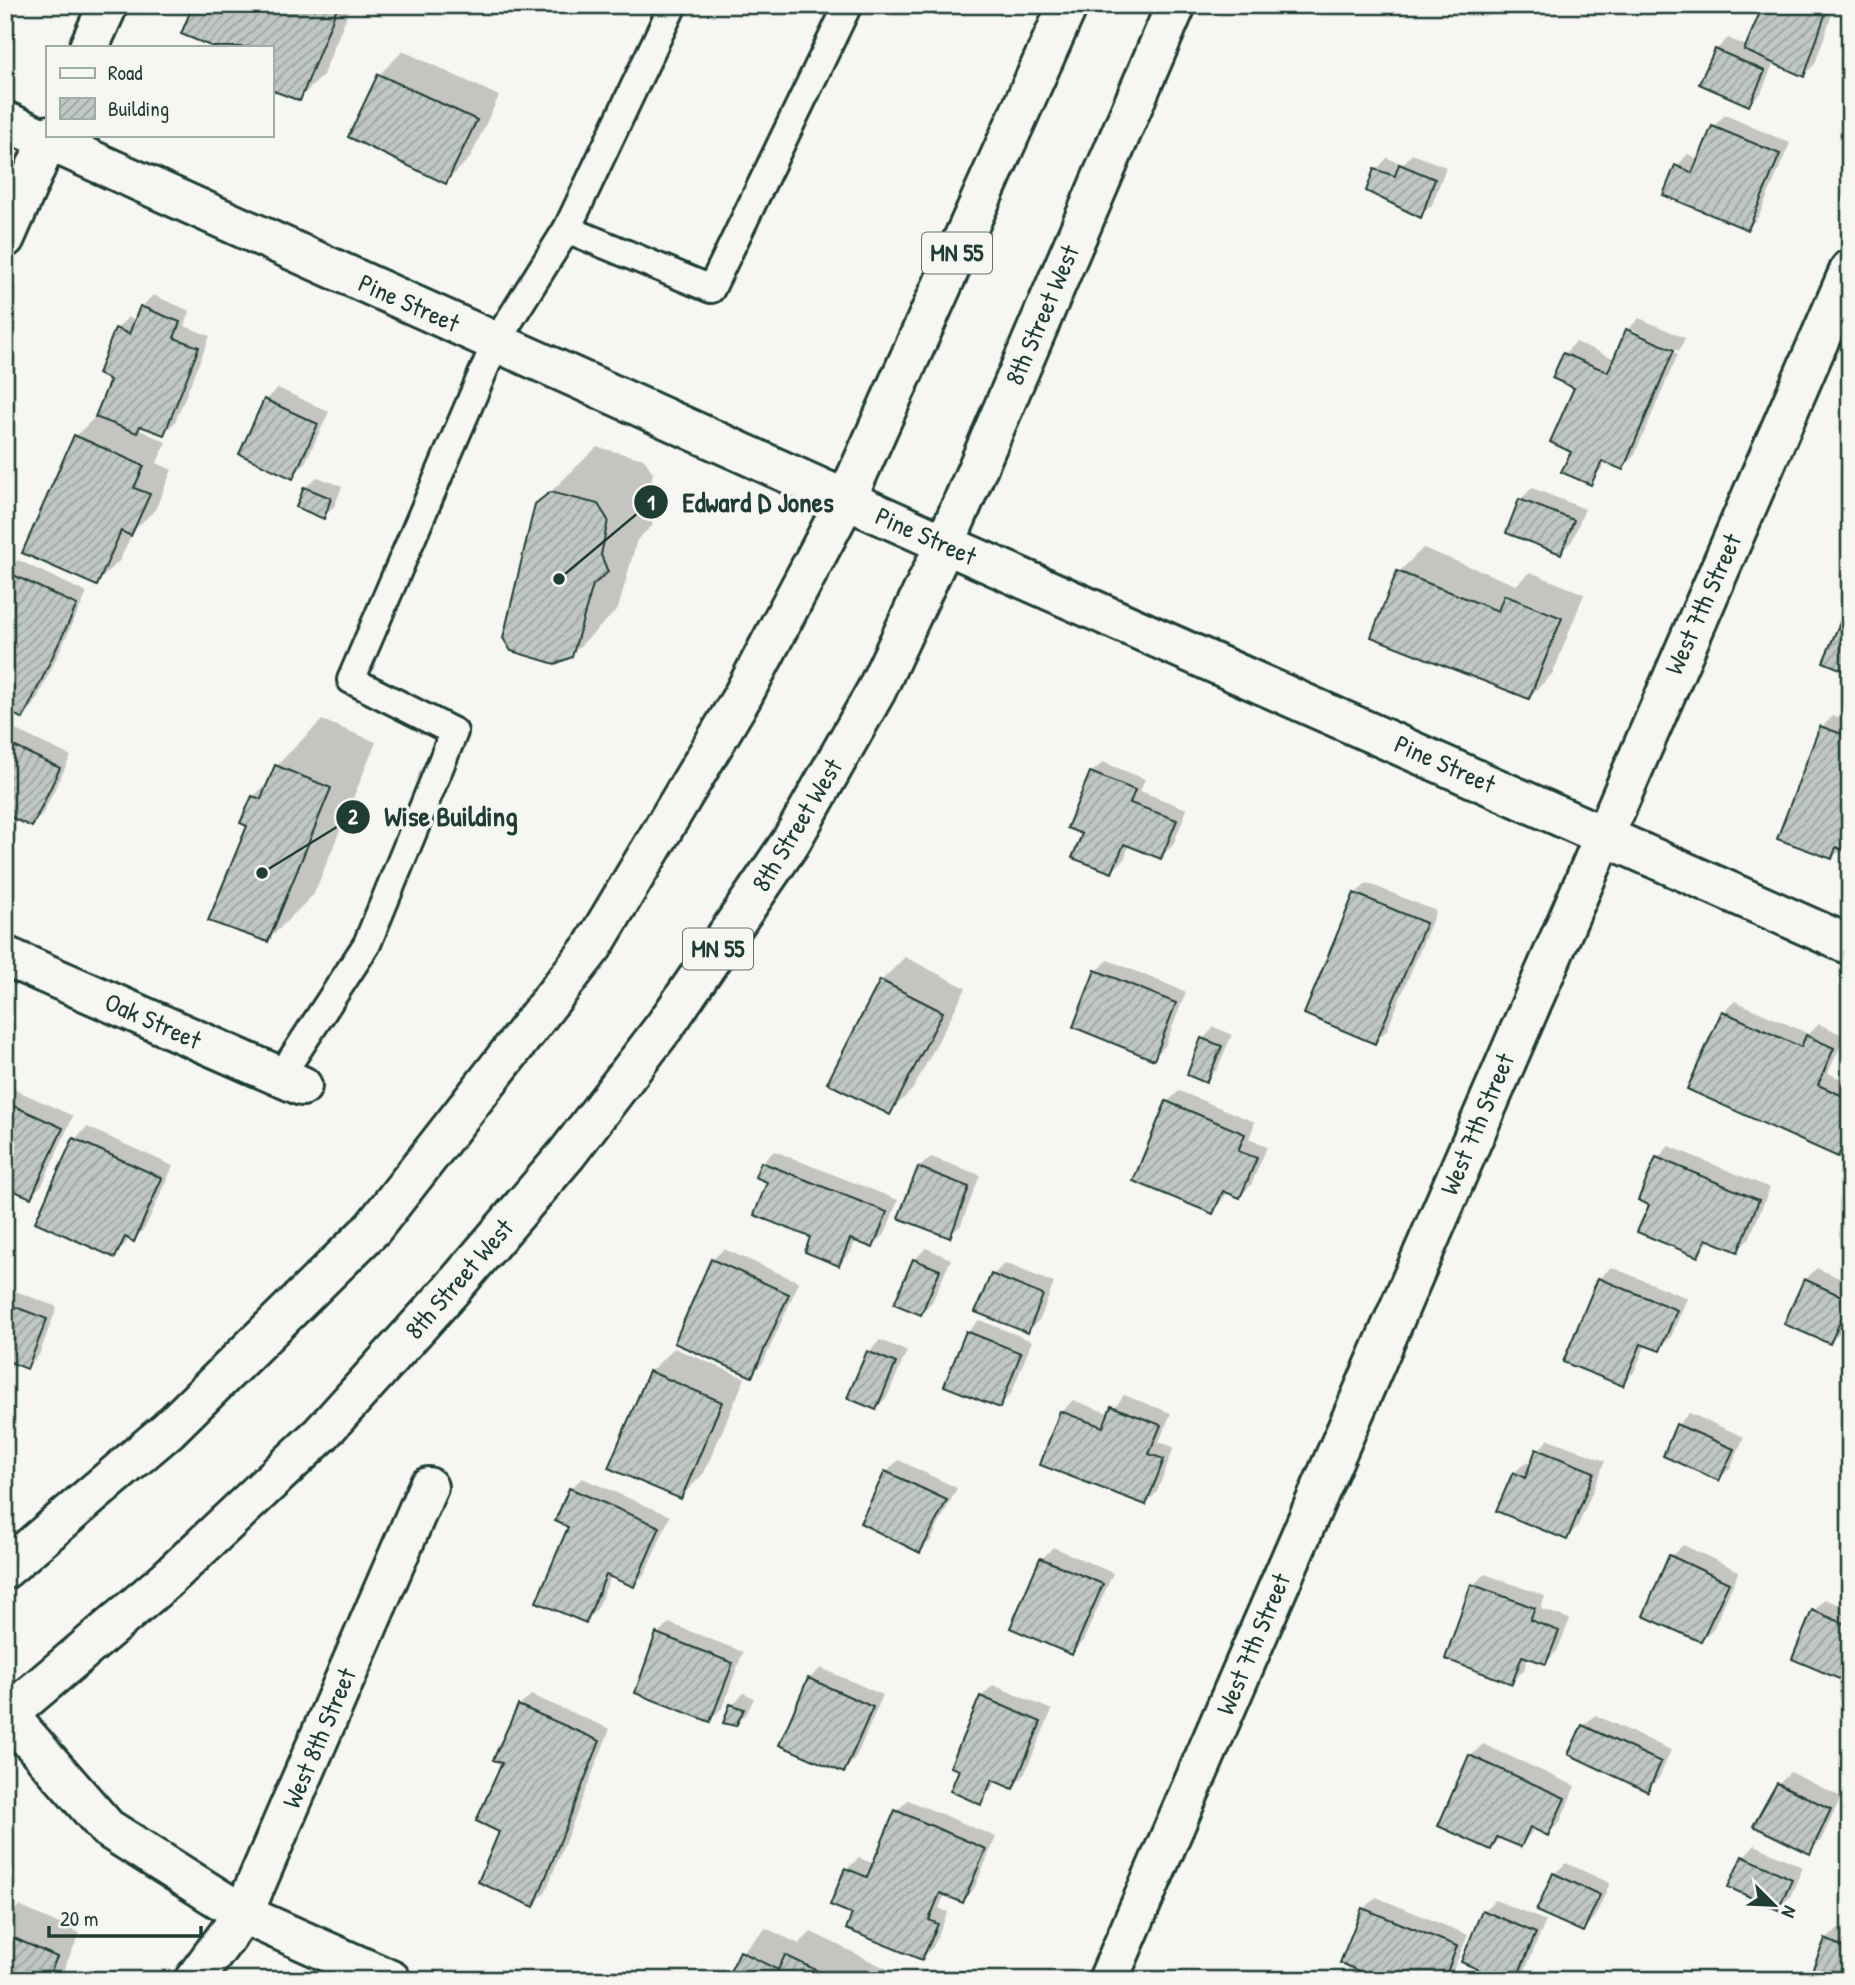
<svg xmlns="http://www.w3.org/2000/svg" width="1855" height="1985" font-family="'Patrick Hand',sans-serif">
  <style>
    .shadow { fill: #0003 }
    .building { fill: url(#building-hatch); stroke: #1f3d34; stroke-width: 2 }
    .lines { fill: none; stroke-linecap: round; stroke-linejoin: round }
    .lane-casing { stroke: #1f3d34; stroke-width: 32 }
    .street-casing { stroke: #1f3d34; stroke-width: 44 }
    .secondary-casing { stroke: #1f3d34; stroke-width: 44 }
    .highway-casing { stroke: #1f3d34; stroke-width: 44 }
    .lane { stroke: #f6f6f2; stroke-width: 26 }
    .street { stroke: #f6f6f2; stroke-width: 38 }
    .secondary { stroke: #f6f6f2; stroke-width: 38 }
    .highway { stroke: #f6f6f2; stroke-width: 38 }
    .labels { text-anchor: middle; stroke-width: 7; stroke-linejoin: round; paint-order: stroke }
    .shield { fill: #f6f6f2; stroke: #60746d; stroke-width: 2 }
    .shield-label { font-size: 24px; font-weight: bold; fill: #1f3d34 }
    .street-label { font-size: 26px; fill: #1f3d34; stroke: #f6f6f2 }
    .leader { fill: none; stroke: #1f3d34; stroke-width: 2.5 }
    .callout-dot { fill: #1f3d34; stroke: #f6f6f2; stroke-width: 2.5 }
    .mark-label { font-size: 21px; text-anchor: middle; font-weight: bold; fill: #fff }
    .callout-label { font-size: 28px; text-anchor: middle; font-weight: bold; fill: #1f3d34; stroke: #f6f6f2; stroke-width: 7; stroke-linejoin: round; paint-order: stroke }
  </style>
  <defs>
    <pattern id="building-hatch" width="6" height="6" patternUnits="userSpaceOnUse" patternTransform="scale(1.75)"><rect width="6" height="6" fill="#c1c8c3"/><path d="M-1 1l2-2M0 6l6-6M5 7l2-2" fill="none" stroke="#9ca49f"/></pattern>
  </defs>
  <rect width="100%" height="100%" fill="#f6f6f2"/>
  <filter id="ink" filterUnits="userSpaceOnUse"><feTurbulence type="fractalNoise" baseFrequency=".0143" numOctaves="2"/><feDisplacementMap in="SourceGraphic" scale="14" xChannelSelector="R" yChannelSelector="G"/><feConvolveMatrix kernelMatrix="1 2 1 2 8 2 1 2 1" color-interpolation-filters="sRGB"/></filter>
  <g filter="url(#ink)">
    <g class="shadow">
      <path d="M 195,5 L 351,5 L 323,75 L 299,99 L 271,47 L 218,47 L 184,33 Z"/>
      <path d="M 1765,5 L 1835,5 L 1815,64 L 1804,75 L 1774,62 L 1761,93 L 1749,104 L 1716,50 L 1728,38 L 1747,46 Z"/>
      <path d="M 403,51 L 499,96 L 470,158 L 446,182 L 379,75 Z"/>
      <path d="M 1725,115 L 1790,143 L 1759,216 L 1748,228 L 1677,166 L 1688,154 L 1700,160 L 1713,127 Z"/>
      <path d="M 1412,154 L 1446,167 L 1432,205 L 1420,216 L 1368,190 L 1376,170 L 1387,158 L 1403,164 Z"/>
      <path d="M 153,295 L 190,311 L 185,326 L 210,336 L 175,422 L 164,433 L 143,425 L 138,429 L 166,442 L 157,463 L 172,470 L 155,510 L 133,531 L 120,560 L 96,584 L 76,436 L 99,413 L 112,379 L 117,329 L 128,317 L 136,321 L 142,307 Z"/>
      <path d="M 1639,318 L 1685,338 L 1679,351 L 1631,329 L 1631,333 L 1678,354 L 1634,456 L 1622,468 L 1607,461 L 1591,483 L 1573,451 L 1576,387 L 1564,354 L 1576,342 L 1615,359 L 1628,330 Z"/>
      <path d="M 278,388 L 329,412 L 304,465 L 292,477 L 266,400 Z"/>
      <path d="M 597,447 L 644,459 L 653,473 L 646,508 L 653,525 L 637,540 L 618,609 L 571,655 L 537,505 Z"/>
      <path d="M 317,477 L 342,486 L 335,505 L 324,517 L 305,488 Z"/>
      <path d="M 1532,488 L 1585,509 L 1572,541 L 1561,552 L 1520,500 Z"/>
      <path d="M 1423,548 L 1516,585 L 1530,572 L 1584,594 L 1553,673 L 1529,697 L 1399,572 Z"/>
      <path d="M 18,560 L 87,593 L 34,705 L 23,717 L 6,572 Z"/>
      <path d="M 1833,716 L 1850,722 L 1850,844 L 1832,857 L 1822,727 Z"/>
      <path d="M 322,720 L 376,742 L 314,894 L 268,940 L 249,825 L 253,797 L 271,779 L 276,766 Z"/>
      <path d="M 5,725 L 71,756 L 43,813 L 32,825 L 11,815 L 5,820 Z"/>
      <path d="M 1103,762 L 1145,779 L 1140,791 L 1187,809 L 1173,845 L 1161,857 L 1129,845 L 1124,860 L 1112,871 L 1084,833 L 1091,773 Z"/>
      <path d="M 1367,883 L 1436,911 L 1387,1030 L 1375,1042 L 1355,894 Z"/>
      <path d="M 905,957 L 966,988 L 913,1089 L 889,1113 L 881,981 Z"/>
      <path d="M 1108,960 L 1186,992 L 1165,1046 L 1153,1058 L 1097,971 Z"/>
      <path d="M 1735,1001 L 1809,1034 L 1819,1024 L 1845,1036 L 1828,1073 L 1850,1083 L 1850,1141 L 1837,1155 L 1723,1012 Z"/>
      <path d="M 1214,1027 L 1232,1035 L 1217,1069 L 1206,1081 L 1203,1039 Z"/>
      <path d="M 5,1085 L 73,1116 L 42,1185 L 30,1196 L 5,1185 Z"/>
      <path d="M 1179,1091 L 1255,1122 L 1249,1139 L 1267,1147 L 1251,1185 L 1240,1196 L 1228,1192 L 1213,1212 L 1167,1102 Z"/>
      <path d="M 87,1127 L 173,1166 L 145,1228 L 134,1240 L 130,1238 L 115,1256 L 75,1139 Z"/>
      <path d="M 1669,1146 L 1770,1188 L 1749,1239 L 1737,1250 L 1711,1239 L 1698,1255 L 1651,1204 L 1640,1199 L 1658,1158 Z"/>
      <path d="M 774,1151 L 898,1200 L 885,1234 L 873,1246 L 856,1239 L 851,1252 L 839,1264 L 769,1181 L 762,1163 Z"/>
      <path d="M 931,1157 L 980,1175 L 961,1225 L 949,1236 L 919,1168 Z"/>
      <path d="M 926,1248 L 951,1259 L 932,1302 L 921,1313 L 914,1260 Z"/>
      <path d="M 724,1249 L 799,1282 L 763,1363 L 752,1375 L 712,1260 Z"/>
      <path d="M 1005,1263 L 1054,1283 L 1040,1319 L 1028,1331 L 993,1275 Z"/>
      <path d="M 1611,1267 L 1687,1298 L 1671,1337 L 1659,1349 L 1646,1344 L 1634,1372 L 1622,1384 L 1599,1279 Z"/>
      <path d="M 1817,1268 L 1850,1283 L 1850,1312 L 1841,1331 L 1830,1342 L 1805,1280 Z"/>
      <path d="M 5,1287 L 57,1307 L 39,1355 L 27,1367 L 14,1362 L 5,1378 Z"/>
      <path d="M 979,1320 L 1032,1341 L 1011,1394 L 999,1406 L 968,1332 Z"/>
      <path d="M 880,1340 L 907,1351 L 887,1397 L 876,1408 L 869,1352 Z"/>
      <path d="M 674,1348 L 745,1378 L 704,1473 L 681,1497 L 650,1372 Z"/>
      <path d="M 1124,1395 L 1171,1413 L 1159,1442 L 1174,1447 L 1157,1492 L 1146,1503 L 1062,1412 L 1073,1400 L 1110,1414 Z"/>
      <path d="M 1689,1413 L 1744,1437 L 1731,1467 L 1719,1479 L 1678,1425 Z"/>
      <path d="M 1549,1439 L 1605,1461 L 1578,1526 L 1567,1538 L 1514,1473 L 1526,1462 L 1532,1465 L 1538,1450 Z"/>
      <path d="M 898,1460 L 957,1488 L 931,1540 L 920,1551 L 862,1523 L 887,1472 Z"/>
      <path d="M 582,1478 L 670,1516 L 645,1574 L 634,1585 L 611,1576 L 597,1609 L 585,1621 L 570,1526 L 570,1489 Z"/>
      <path d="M 1683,1545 L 1739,1571 L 1713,1629 L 1701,1640 L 1671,1556 Z"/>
      <path d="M 1053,1547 L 1113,1573 L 1083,1641 L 1072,1653 L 1042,1559 Z"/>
      <path d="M 1485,1574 L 1545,1596 L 1541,1609 L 1570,1619 L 1557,1651 L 1546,1662 L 1528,1656 L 1524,1670 L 1512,1682 L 1473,1585 Z"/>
      <path d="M 1825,1599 L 1850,1609 L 1850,1673 L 1844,1679 L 1814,1611 Z"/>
      <path d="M 669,1623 L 743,1652 L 722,1708 L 710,1720 L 658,1634 Z"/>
      <path d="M 821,1668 L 883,1695 L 855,1759 L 844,1771 L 809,1679 Z"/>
      <path d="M 993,1685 L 1052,1710 L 1024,1775 L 1013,1787 L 997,1780 L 981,1802 L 961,1769 L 981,1697 Z"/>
      <path d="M 744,1693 L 754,1698 L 747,1713 L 736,1724 L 732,1705 Z"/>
      <path d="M 531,1695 L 610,1729 L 545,1893 L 533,1905 L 501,1831 L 504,1763 L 519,1706 Z"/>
      <path d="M 1595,1715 L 1671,1750 L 1659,1778 L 1647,1789 L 1583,1726 Z"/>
      <path d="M 1483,1744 L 1575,1786 L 1560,1822 L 1548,1834 L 1535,1828 L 1521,1845 L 1502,1837 L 1491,1848 L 1471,1756 Z"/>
      <path d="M 1790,1772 L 1841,1797 L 1821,1840 L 1810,1852 L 1778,1784 Z"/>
      <path d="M 908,1800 L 996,1837 L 974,1889 L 962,1900 L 945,1894 L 939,1908 L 948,1912 L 933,1947 L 922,1958 L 854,1913 L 847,1869 L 859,1858 L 875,1864 L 897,1811 Z"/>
      <path d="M 1755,1845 L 1803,1867 L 1790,1897 L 1778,1908 L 1744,1857 Z"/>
      <path d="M 1566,1863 L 1610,1883 L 1594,1919 L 1583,1930 L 1554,1874 Z"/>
      <path d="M 1376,1897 L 1468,1935 L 1449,1980 L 1386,1980 L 1364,1909 Z"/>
      <path d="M 1495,1900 L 1546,1921 L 1525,1970 L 1516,1980 L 1483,1911 Z"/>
      <path d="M 19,1906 L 80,1933 L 59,1980 L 5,1980 L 5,1920 Z"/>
      <path d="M 766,1928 L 799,1944 L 811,1932 L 910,1980 L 728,1980 L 742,1952 Z"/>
      <path d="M 1838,1928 L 1850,1933 L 1850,1980 L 1826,1940 Z"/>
    </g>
    <g class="building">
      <path d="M 193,5 L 330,5 L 337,8 L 300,101 L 271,90 L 271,47 L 213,47 L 181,34 Z"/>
      <path d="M 1763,5 L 1828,6 L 1804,77 L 1744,50 Z"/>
      <path d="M 1715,49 L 1765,71 L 1749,106 L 1699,84 Z"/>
      <path d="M 378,74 L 477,120 L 446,184 L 348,137 Z"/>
      <path d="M 1712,126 L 1780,154 L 1748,230 L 1663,195 L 1675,165 L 1692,173 Z"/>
      <path d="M 1399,164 L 1435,179 L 1421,218 L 1366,191 L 1374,169 L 1395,176 Z"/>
      <path d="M 140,306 L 180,322 L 174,338 L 199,347 L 164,435 L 140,426 L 137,433 L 95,417 L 110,380 L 98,374 L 115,328 L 129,334 Z"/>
      <path d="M 1626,329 L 1674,350 L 1623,470 L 1602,461 L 1591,485 L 1561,472 L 1571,452 L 1550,442 L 1574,388 L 1552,378 L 1563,353 L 1608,372 Z"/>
      <path d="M 264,399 L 318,424 L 293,479 L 239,454 Z"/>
      <path d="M 74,435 L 144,466 L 134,488 L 150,494 L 131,536 L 121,531 L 97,586 L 22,553 Z"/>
      <path d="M 304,487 L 331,498 L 324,519 L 296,507 Z"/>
      <path d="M 550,492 L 598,504 L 608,520 L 601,555 L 608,572 L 593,585 L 572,657 L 555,664 L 511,651 L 503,638 L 535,504 Z"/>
      <path d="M 1519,499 L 1574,520 L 1561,554 L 1506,533 Z"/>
      <path d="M 5,571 L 77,605 L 23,719 L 5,710 Z"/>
      <path d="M 1397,571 L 1498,611 L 1504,595 L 1562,618 L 1529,699 L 1371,637 Z"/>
      <path d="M 1850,599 L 1850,673 L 1823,662 Z"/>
      <path d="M 1820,726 L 1850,737 L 1850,838 L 1845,851 L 1836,847 L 1832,859 L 1777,839 Z"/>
      <path d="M 5,742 L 60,768 L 32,827 L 8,816 L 5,822 Z"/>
      <path d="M 275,765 L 331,788 L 268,942 L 208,921 L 247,826 L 240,823 L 252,796 L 261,799 Z"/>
      <path d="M 1090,772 L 1135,790 L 1130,803 L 1177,820 L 1161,859 L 1124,844 L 1112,873 L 1072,858 L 1082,834 L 1067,828 Z"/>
      <path d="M 1354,893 L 1426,923 L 1375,1044 L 1304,1014 Z"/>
      <path d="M 1095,970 L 1176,1003 L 1154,1060 L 1073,1027 Z"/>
      <path d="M 880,980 L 943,1012 L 890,1115 L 827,1083 Z"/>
      <path d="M 1722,1011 L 1801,1047 L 1806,1035 L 1834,1048 L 1818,1085 L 1850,1099 L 1850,1130 L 1838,1157 L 1687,1089 Z"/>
      <path d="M 1201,1038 L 1222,1046 L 1206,1083 L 1187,1075 Z"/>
      <path d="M 1166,1101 L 1245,1134 L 1238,1151 L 1257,1158 L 1240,1198 L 1223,1191 L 1213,1214 L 1133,1181 Z"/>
      <path d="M 5,1102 L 63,1128 L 31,1198 L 5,1187 Z"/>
      <path d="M 73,1138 L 162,1178 L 134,1242 L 125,1237 L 115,1258 L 35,1222 Z"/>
      <path d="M 1656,1157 L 1759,1200 L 1738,1252 L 1706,1239 L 1698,1257 L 1637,1232 L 1649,1205 L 1638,1200 Z"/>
      <path d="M 761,1162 L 887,1212 L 873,1248 L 850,1239 L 839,1266 L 805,1252 L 810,1237 L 754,1215 L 767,1182 L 755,1177 Z"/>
      <path d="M 918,1167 L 969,1187 L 950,1238 L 898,1218 Z"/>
      <path d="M 711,1259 L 789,1294 L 752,1377 L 674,1343 Z"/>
      <path d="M 913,1259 L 940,1270 L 921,1315 L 894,1304 Z"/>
      <path d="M 991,1274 L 1043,1295 L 1028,1333 L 975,1312 Z"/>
      <path d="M 1598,1278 L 1677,1310 L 1660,1351 L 1641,1344 L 1623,1386 L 1563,1362 Z"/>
      <path d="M 1804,1279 L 1850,1300 L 1830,1344 L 1784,1324 Z"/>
      <path d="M 5,1303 L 47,1319 L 27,1369 L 8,1361 L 5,1369 Z"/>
      <path d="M 966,1331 L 1021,1353 L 1000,1408 L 944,1386 Z"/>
      <path d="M 867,1351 L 896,1363 L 876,1410 L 847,1398 Z"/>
      <path d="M 649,1371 L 722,1402 L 681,1499 L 608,1468 Z"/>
      <path d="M 1111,1406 L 1161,1425 L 1149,1454 L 1164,1459 L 1146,1505 L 1040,1465 L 1060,1411 L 1103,1427 Z"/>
      <path d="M 1676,1424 L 1734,1449 L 1719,1481 L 1663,1456 Z"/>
      <path d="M 1536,1449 L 1594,1472 L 1567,1540 L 1496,1511 L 1513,1472 L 1525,1478 Z"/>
      <path d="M 885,1471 L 947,1500 L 920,1553 L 860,1523 Z"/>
      <path d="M 569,1488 L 660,1527 L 634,1587 L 606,1575 L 586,1623 L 536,1602 L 568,1527 L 555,1521 Z"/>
      <path d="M 1669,1555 L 1729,1583 L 1701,1642 L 1643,1616 Z"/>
      <path d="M 1040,1558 L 1103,1584 L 1072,1655 L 1010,1628 Z"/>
      <path d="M 1471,1584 L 1535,1608 L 1530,1620 L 1559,1631 L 1546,1664 L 1522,1656 L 1512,1684 L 1445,1659 Z"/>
      <path d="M 1812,1610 L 1850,1626 L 1850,1668 L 1844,1681 L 1792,1659 Z"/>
      <path d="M 656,1633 L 733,1663 L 710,1722 L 635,1693 Z"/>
      <path d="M 808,1678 L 873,1707 L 844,1773 L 779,1745 Z"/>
      <path d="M 980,1696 L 1041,1722 L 1013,1789 L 992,1780 L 981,1805 L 950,1791 L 959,1770 L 950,1767 Z"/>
      <path d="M 730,1704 L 744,1709 L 736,1726 L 723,1723 Z"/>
      <path d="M 518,1705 L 600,1741 L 534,1907 L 478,1882 L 499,1832 L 476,1821 L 502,1763 L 493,1760 Z"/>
      <path d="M 1582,1725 L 1661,1762 L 1648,1792 L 1568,1754 Z"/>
      <path d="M 1469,1755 L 1565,1798 L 1548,1836 L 1530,1827 L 1521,1847 L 1497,1837 L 1491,1850 L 1438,1826 Z"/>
      <path d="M 1777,1783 L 1831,1809 L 1810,1854 L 1753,1826 Z"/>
      <path d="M 895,1810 L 986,1849 L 963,1903 L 940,1893 L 929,1920 L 938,1924 L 922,1960 L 846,1929 L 852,1914 L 830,1905 L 845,1868 L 867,1877 Z"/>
      <path d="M 1742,1856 L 1792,1879 L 1778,1910 L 1728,1887 Z"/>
      <path d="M 1553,1873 L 1600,1895 L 1583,1932 L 1536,1911 Z"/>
      <path d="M 1362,1908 L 1457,1946 L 1444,1980 L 1382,1980 L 1340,1963 Z"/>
      <path d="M 1482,1910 L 1536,1933 L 1516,1980 L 1503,1980 L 1461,1962 Z"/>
      <path d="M 5,1934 L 57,1957 L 47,1980 L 5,1980 Z"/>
      <path d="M 1825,1939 L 1850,1950 L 1850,1980 L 1808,1980 Z"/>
      <path d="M 740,1951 L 778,1970 L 785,1955 L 837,1980 L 726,1980 Z"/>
    </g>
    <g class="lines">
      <g class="lane-casing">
        <g id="lane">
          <path d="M 567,229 L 711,289 L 848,5"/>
          <path d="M 280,1077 L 367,944 L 454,732 L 351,680 L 496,342 L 567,229 L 673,5"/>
        </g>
      </g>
      <g class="street-casing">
        <g id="street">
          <path d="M 89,47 L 108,5"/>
          <path d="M 5,238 L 50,135"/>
          <path d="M 945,544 L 1850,945"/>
          <path d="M 5,956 L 302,1086"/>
          <path d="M 5,1711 L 107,1828 L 243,1914 L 391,1980"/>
          <path d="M 194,1980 L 243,1914 L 428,1487"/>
          <path d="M 1108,1980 L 1850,269"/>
        </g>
      </g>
      <g class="secondary-casing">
        <path id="secondary" d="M 5,121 L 945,544"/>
      </g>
      <g class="highway-casing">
        <g id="highway">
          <path d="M 5,1569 L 168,1430 L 373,1228 L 593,946 L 742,697 L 846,500 L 1068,5"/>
          <path d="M 5,1717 L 165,1581 L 321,1434 L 451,1290 L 567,1154 L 667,1023 L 790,843 L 876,691 L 945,544 L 1176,5"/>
        </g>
      </g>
      <use href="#lane" class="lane"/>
      <use href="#street" class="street"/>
      <use href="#secondary" class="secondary"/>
      <use href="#highway" class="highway"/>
    </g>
  </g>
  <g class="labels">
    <g class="shield">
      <rect x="922" y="232.5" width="70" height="41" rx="5"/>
      <rect x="683" y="928.5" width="70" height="41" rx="5"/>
    </g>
    <g class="shield-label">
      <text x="957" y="261">MN 55</text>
      <text x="718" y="957">MN 55</text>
    </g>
    <g class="street-label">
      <text transform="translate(409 303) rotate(24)" y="9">Pine Street</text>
      <text transform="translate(1042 315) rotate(-67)" y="9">8th Street West</text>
      <text transform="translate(926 536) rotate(24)" y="9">Pine Street</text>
      <text transform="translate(1703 604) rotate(-66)" y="9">West 7th Street</text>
      <text transform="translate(1445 764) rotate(24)" y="9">Pine Street</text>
      <text transform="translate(797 825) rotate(-59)" y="9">8th Street West</text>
      <text transform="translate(153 1021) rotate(24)" y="9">Oak Street</text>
      <text transform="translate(1477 1124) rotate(-67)" y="9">West 7th Street</text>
      <text transform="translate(459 1279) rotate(-49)" y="9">8th Street West</text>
      <text transform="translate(1253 1644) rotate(-67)" y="9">West 7th Street</text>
      <text transform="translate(319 1738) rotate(-67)" y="9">West 8th Street</text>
    </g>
  </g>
  <path class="leader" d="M559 579L651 502M262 873L353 817"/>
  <g class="callout-dot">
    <circle cx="559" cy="579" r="7"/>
    <circle cx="262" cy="873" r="7"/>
    <circle cx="651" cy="502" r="18"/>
    <circle cx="353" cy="817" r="18"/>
  </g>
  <g class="mark-label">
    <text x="651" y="510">1</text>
    <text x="353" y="824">2</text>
  </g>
  <g class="callout-label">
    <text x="758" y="512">Edward D Jones</text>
    <text x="451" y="826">Wise Building</text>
  </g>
  <rect width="1855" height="1985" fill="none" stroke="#f6f6f2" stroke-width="28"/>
  <rect x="14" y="14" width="1827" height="1957" fill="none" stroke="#1f3d34" stroke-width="2.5" filter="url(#ink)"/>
  <rect x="46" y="46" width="228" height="91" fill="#f6f6f2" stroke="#a0aca6" stroke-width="2"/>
  <rect x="60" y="68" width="35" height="10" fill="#f6f6f2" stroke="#a0aca6" stroke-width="2"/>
  <text x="108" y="80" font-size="21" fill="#1f3d34">Road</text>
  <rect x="60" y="98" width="35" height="21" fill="url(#building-hatch)" stroke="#a0aca6" stroke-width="2"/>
  <text x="108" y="116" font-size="21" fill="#1f3d34">Building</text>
  <g transform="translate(1774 1905) rotate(114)" stroke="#f6f6f2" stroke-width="5" paint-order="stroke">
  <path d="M0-5L12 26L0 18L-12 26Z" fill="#1f3d34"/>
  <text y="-10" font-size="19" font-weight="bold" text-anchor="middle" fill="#1f3d34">N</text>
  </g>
  <path d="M49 1926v10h152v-10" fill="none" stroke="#1f3d34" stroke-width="3.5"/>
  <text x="60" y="1926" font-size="21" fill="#1f3d34" stroke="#f6f6f2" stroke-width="5" paint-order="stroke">20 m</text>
</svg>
